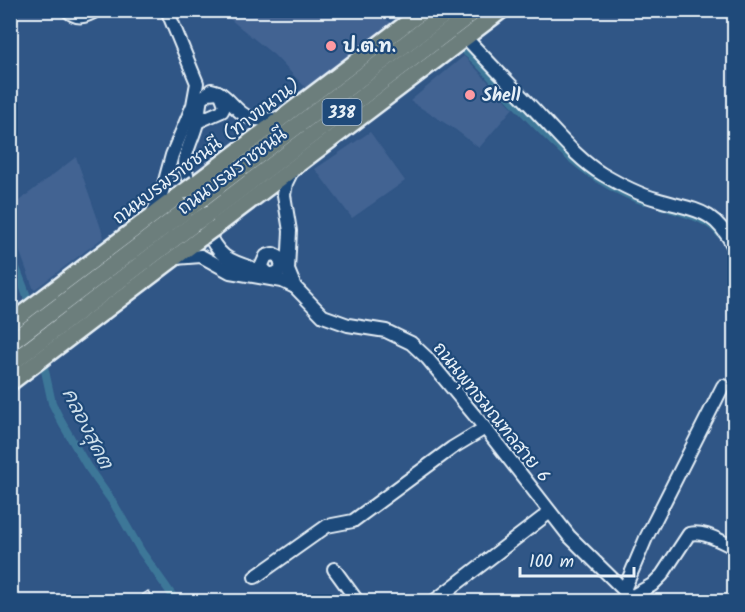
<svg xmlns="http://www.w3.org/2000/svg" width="745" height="612" font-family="Kalam,'Playpen Sans Thai',sans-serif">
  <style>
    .built { fill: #426392 }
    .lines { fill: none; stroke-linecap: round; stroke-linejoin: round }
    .stream { stroke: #82a8be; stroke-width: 2 }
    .canal { stroke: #3e7798; stroke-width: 8 }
    .building { fill: #6179a7; stroke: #e8f1f8; stroke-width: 1.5 }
    .minor-casing { stroke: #e8f1f8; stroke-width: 16 }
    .major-casing { stroke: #e8f1f8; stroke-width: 20 }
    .highway-casing { stroke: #e8f1f8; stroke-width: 21 }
    .minor { stroke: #1f4a7a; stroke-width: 12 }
    .major { stroke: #6c7e7c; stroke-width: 15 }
    .highway { stroke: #6c7e7c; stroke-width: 16 }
    .major-bridge-casing { stroke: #e8f1f8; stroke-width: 20; stroke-linecap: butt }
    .highway-bridge-casing { stroke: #e8f1f8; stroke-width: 21; stroke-linecap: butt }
    .major-bridge { stroke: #6c7e7c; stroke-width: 15 }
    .highway-bridge { stroke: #6c7e7c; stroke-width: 16 }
    .poi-dot { fill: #ff9aa2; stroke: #1f4a7a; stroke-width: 2 }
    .labels { text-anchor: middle; stroke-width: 4.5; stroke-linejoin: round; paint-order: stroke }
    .shield { fill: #1f4a7a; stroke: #acbfd2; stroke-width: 1.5 }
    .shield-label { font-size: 16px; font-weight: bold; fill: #e8f1f8 }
    .poi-label { font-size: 18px; font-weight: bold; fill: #e8f1f8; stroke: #1f4a7a; text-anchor: start }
    .street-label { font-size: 18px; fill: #e8f1f8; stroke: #1f4a7a }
    .water-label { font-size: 20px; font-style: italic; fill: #cedfea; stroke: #1f4a7a }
  </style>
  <rect width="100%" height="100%" fill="#305686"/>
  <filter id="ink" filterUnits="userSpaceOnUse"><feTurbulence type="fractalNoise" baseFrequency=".0167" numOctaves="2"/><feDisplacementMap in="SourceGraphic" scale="12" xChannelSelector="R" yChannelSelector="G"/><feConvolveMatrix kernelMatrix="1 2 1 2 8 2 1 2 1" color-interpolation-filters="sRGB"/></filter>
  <g filter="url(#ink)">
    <g class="built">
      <path d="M 220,11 L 349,11 L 382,17 L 395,25 L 308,90 L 274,55 Z"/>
      <path d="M 464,56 L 513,108 L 479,148 L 456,130 L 410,101 Z"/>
      <path d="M 370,132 L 405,181 L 352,218 L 315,169 Z"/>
      <path d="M 76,157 L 104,237 L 34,290 L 11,228 L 11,207 Z"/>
    </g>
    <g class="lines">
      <path class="stream" d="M 373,10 L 403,19"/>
      <g class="canal">
        <path d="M 466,52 C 478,61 488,73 498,85 C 541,130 583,181 644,201"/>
        <path d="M 662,206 C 680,212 709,218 720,234"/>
        <path d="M 10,251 C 16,271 26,289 31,310"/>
        <path d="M 42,357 L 52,403 L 62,423 L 87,466 L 114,504 L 141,551 L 177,602"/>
      </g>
    </g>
    <path class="building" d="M 148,591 L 155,602 L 132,602 Z"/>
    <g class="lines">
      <g class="minor-casing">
        <g id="minor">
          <path d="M 67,10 C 77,20 85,17 97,10"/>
          <path d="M 466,38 C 491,65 517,91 542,118 C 561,138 579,160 602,174 C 619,184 638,194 656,199 C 695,211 713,207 734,247"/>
          <path d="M 211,90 C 229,93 234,113 251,118 C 261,121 272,119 282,118"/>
          <path d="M 197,122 L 222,111 L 225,105 L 221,94"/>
          <path d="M 293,169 L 286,183 L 284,195 L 290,231 L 288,270 L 295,287"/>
          <path d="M 193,193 C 178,156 187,157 197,123 C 199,115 199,106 201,99 L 208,93 L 218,92"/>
          <path d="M 152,214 L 160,199 L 172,155 L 193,105 L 197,83 L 167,10"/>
          <path d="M 205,226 C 220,263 232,261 267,273"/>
          <path d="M 175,258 L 201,256 L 230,272 L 282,281 L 295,287 L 323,316 L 348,325 L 386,331 L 411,343 L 427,358 L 485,428 L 569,536 L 636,602"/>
          <path d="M 265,275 C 272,274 278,275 282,267 L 279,257 L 273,254 L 266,256 L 262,265 C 263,270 266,272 271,275"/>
          <path d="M 334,569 L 358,602"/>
          <path d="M 255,577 L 327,526 L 353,521 L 452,448 L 485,428"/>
          <path d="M 624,590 L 646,538 L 723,386"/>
          <path d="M 631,597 L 652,585 L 662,575 L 689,534 C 704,530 721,542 734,547"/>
          <path d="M 433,602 L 550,512"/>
        </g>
      </g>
      <g class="major-casing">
        <g id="major">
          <path d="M 196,183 L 424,10"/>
          <path d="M 213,229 L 502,10"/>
          <path d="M 10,323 L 185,191"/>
          <path d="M 10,383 L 202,237"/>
        </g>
      </g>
      <g class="highway-casing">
        <g id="highway">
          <path d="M 202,198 L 450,10"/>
          <path d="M 208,214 L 476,10"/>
          <path d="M 10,343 L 190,207"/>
          <path d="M 10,364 L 196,222"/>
        </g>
      </g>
      <use href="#minor" class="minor"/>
      <use href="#major" class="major"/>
      <use href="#highway" class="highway"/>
      <g class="major-bridge-casing">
        <g id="major-bridge">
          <path d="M 185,191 L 196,183"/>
          <path d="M 202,237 L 213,229"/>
        </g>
      </g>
      <g class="highway-bridge-casing">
        <g id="highway-bridge">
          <path d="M 190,207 L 202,198"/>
          <path d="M 196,222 L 208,214"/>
        </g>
      </g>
      <use href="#major-bridge" class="major-bridge"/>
      <use href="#highway-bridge" class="highway-bridge"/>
    </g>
  </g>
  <g class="poi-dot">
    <circle cx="331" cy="46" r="6"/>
    <circle cx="470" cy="95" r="6"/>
  </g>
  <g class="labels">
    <rect class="shield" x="322.5" y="99" width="39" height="26" rx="4.5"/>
    <g class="shield-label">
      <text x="342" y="118">338</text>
    </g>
    <g class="poi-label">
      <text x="343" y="52">ป.ต.ท.</text>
      <text x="482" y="101">Shell</text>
    </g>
    <g class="street-label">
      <text transform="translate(206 151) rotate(-37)" y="6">ถนนบรมราชชนนี (ทางขนาน)</text>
      <text transform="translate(232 171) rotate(-37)" y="6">ถนนบรมราชชนนี</text>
      <text transform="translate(492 412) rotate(51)" y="6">ถนนพุทธมณฑลสาย 6</text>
    </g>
    <g class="water-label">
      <text transform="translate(88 428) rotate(63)" y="7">คลองสุคต</text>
    </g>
  </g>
  <rect width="745" height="612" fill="none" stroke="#1f4a7a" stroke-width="36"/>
  <rect x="18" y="18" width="709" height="576" fill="none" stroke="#e8f1f8" stroke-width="2" filter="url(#ink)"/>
  <path d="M520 567v9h114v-9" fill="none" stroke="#e8f1f8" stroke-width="3"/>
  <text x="529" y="567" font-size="18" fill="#e8f1f8" stroke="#1f4a7a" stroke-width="4.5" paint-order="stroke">100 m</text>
</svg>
